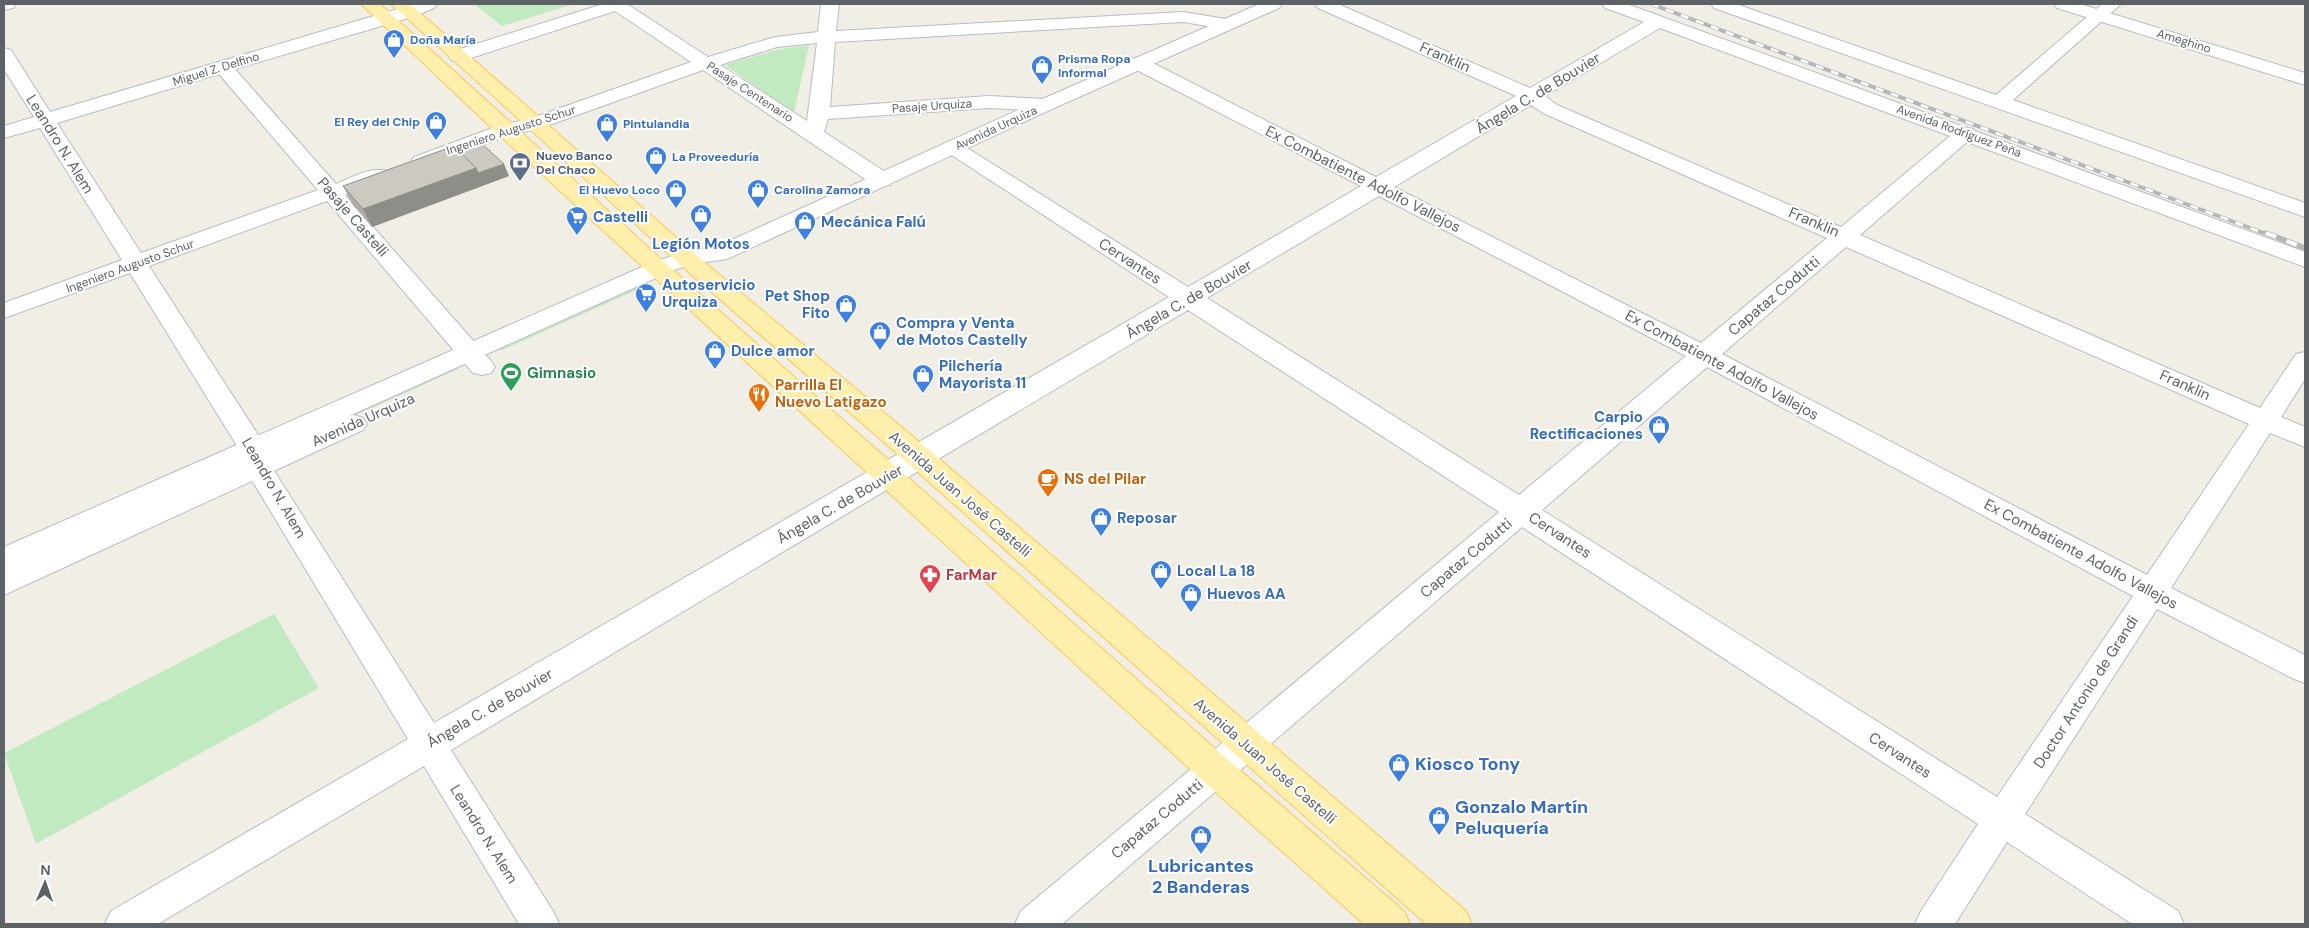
<svg xmlns="http://www.w3.org/2000/svg" width="2309" height="928" font-family="'DM Sans',sans-serif">
  <style>
    .green { fill: #c2eac1 }
    .lines { fill: none; stroke-linecap: round; stroke-linejoin: round }
    .street-casing { stroke: #b8bcc0; stroke-width: 2 }
    .secondary-casing { stroke: #b9bdc3; stroke-width: 2 }
    .primary-casing { stroke: #fdc753; stroke-width: 2 }
    .street { fill: #fff; fill-rule: evenodd }
    .secondary { fill: #fff; fill-rule: evenodd }
    .primary { fill: #ffefad; fill-rule: evenodd }
    .rail-far1-casing { stroke: #b5b6b7; stroke-width: 4 }
    .rail-casing { stroke: #b5b6b7; stroke-width: 5.5 }
    .rail-far1 { stroke: #fff; stroke-width: 2.5; stroke-dasharray: 8; stroke-linecap: butt }
    .rail { stroke: #fff; stroke-width: 4; stroke-dasharray: 11; stroke-linecap: butt }
    .wall { fill: #afada8 }
    .shaded-wall { fill: #8f8d88 }
    .building { fill: #ccc9c3; stroke: #8f8d88 }
    .labels { text-anchor: middle; stroke-width: 4; stroke-linejoin: round; paint-order: stroke }
    .far-shop-label { font-size: 12px; font-weight: bold; fill: #366cbe; stroke: #fff; text-anchor: start }
    .far-street-label { font-size: 12px; fill: #5d6267; stroke: #fff }
    .far-service-label { font-size: 12px; font-weight: bold; fill: #4e5e75; stroke: #fff; text-anchor: start }
    .street-label { font-size: 15px; fill: #5d6267; stroke: #fff }
    .shop-label { font-size: 15px; font-weight: bold; fill: #366cbe; stroke: #fff; text-anchor: start }
    .leisure-label { font-size: 15px; font-weight: bold; fill: #27864d; stroke: #fff; text-anchor: start }
    .food-label { font-size: 15px; font-weight: bold; fill: #c56008; stroke: #fff; text-anchor: start }
    .health-label { font-size: 15px; font-weight: bold; fill: #be3a42; stroke: #fff; text-anchor: start }
    .near-shop-label { font-size: 18px; font-weight: bold; fill: #366cbe; stroke: #fff; text-anchor: start }
  </style>
  <rect width="100%" height="100%" fill="#f1eee6"/>
  <g class="green">
    <path d="M 474,4 L 573,4 L 502,26 Z"/>
    <path d="M 809,45 L 794,113 L 725,65 L 776,50 Z"/>
    <path d="M 639,283 L 643,287 L 500,351 L 496,347 Z"/>
    <path d="M 455,366 L 458,369 L 292,444 L 289,440 Z"/>
    <path d="M 274,614 L 319,688 L 36,844 L 4,753 Z"/>
  </g>
  <g class="lines">
    <g class="street-casing">
      <g id="street">
        <path d="M 4,4 L 16,4 L 13,8 L 4,10 Z"/>
        <path d="M 414,4 L 437,4 L 434,8 L 415,16 L 235,69 L 336,184 C 351,178 371,166 387,171 L 391,175 L 387,179 L 345,195 L 491,361 L 495,367 L 491,373 L 482,375 L 473,373 L 327,201 L 149,266 L 262,441 L 271,466 L 434,723 L 1169,297 L 947,152 L 944,148 L 947,144 L 954,142 L 961,144 L 1188,287 L 1361,186 L 1131,67 L 1129,63 L 1131,59 L 1138,57 L 1145,59 L 1376,177 L 1516,96 L 1318,8 L 1315,4 L 1338,4 L 1530,88 L 1644,22 L 1605,8 L 1602,4 L 1627,4 L 1964,127 L 1973,129 L 1975,131 L 2305,252 L 2305,267 L 1967,142 L 1860,235 L 2260,408 L 2296,354 L 2305,352 L 2305,379 L 2281,417 L 2305,427 L 2305,447 L 2270,433 L 2171,588 L 2305,655 L 2305,683 L 2294,679 L 2157,609 L 2025,814 L 2178,911 L 2184,924 L 2132,924 L 2007,842 L 1955,924 L 1915,924 L 1921,911 L 1978,824 L 1522,527 L 1062,924 L 1015,924 L 1021,911 L 1499,512 L 1188,310 L 451,750 L 553,911 L 559,924 L 519,924 L 424,766 L 158,924 L 105,924 L 111,911 L 408,739 L 244,467 L 239,449 L 130,273 L 4,318 L 4,303 L 122,260 L 40,128 L 4,138 L 4,126 L 34,117 L 4,69 L 4,48 L 11,50 L 50,112 ZM 1660,28 L 1950,136 L 1841,227 L 1557,105 L 1545,96 ZM 219,74 L 318,190 L 141,253 L 57,123 ZM 1531,105 L 1543,113 L 1827,238 L 1701,343 L 1394,187 ZM 1379,196 L 1686,356 L 1519,495 L 1207,298 ZM 1846,247 L 2249,424 L 2147,575 L 1722,354 ZM 1707,367 L 2133,596 L 1997,797 L 1542,510 Z"/>
        <path d="M 603,4 L 627,4 L 708,57 L 775,37 L 818,32 L 821,4 L 839,4 L 836,31 L 1183,12 L 1226,19 L 1232,20 L 1235,24 L 1232,28 L 1226,29 L 1183,22 L 835,42 L 830,107 L 989,96 L 1045,99 L 1052,101 L 1055,105 L 1052,109 L 1045,111 L 989,108 L 828,119 L 824,132 L 890,175 L 893,180 L 890,185 L 882,186 L 874,185 L 703,70 L 541,128 L 510,135 L 428,165 L 421,167 L 414,165 L 411,161 L 414,157 L 498,126 L 529,119 L 691,62 L 615,11 L 465,60 L 458,62 L 451,60 L 449,56 L 451,52 ZM 817,43 L 807,121 L 720,65 L 777,47 Z"/>
        <path d="M 1711,4 L 1736,4 L 1996,95 L 2102,4 L 2121,4 L 2013,100 L 2305,203 L 2305,217 L 1714,8 Z"/>
      </g>
    </g>
    <g class="secondary-casing">
      <g id="secondary">
        <path d="M 1259,4 L 1282,4 L 1279,8 L 1052,109 L 727,259 L 691,264 L 667,273 L 349,416 L 354,415 L 363,418 L 367,424 L 363,430 L 4,595 L 4,547 L 651,263 L 687,251 L 714,248 L 1038,101 Z"/>
        <path d="M 2054,4 L 2080,4 L 2305,73 L 2305,85 L 2057,8 Z"/>
      </g>
    </g>
    <g class="primary-casing">
      <g id="primary">
        <path d="M 361,4 L 380,4 L 681,277 L 1227,759 L 1404,911 L 1410,924 L 1364,924 L 1203,781 L 498,134 Z"/>
        <path d="M 391,4 L 410,4 L 709,266 L 930,451 L 1466,911 L 1472,924 L 1426,924 L 910,465 L 693,276 Z"/>
      </g>
    </g>
    <use href="#street" class="street"/>
    <use href="#secondary" class="secondary"/>
    <use href="#primary" class="primary"/>
    <g class="rail-far1-casing">
      <path id="rail-far1" d="M 1651,4 L 2269,235"/>
    </g>
    <g class="rail-casing">
      <path id="rail" d="M 2266,233 L 2305,248"/>
    </g>
    <use href="#rail-far1" class="rail-far1"/>
    <use href="#rail" class="rail"/>
  </g>
  <path class="wall" d="M 509,176 L 372,227 L 352,204 L 343,186 Z"/>
  <path class="shaded-wall" d="M 504,164 L 509,176 L 372,227 L 363,209 L 476,168 Z"/>
  <g class="building">
    <path d="M 481,143 L 504,164 L 478,173 L 476,168 L 459,151 Z"/>
    <path d="M 454,146 L 476,168 L 363,209 L 343,186 Z"/>
  </g>
  <defs>
    <g id="shop-pin" transform="scale(1.125)"><path d="M0 17L-7.5 6A9.5 9.5 0 1 1 7.5 6Z" fill="#3f7fe0" stroke="#fff"/><path d="M-5-2.5h2.3a2.7 3.5 0 0 1 5.4 0H5L5.5 6h-11ZM-1.5-2.5h3a1.5 2.3 0 0 0-3 0Z" fill="#fff"/></g>
    <g id="bank-pin" transform="scale(1.125)"><path d="M0 17L-7.5 6A9.5 9.5 0 1 1 7.5 6Z" fill="#5c6f8a" stroke="#fff"/><path d="M-6-4H6V4H-6ZM0-2.3a2.3 2.3 0 1 0 0 4.6a2.3 2.3 0 1 0 0-4.6Z" fill="#fff"/></g>
    <g id="supermarket-pin" transform="scale(1.125)"><path d="M0 17L-7.5 6A9.5 9.5 0 1 1 7.5 6Z" fill="#3f7fe0" stroke="#fff"/><path d="M-6-5.5h2.5l.6 2H6L4.5 2H-2.5L-4.4-4H-6ZM-1.5 3.2a1.3 1.3 0 1 0 .1 0ZM3 3.2a1.3 1.3 0 1 0 .1 0Z" fill="#fff"/></g>
    <g id="stadium-pin" transform="scale(1.125)"><path d="M0 17L-7.5 6A9.5 9.5 0 1 1 7.5 6Z" fill="#2e9e5b" stroke="#fff"/><path d="M0-5a6.5 5 0 1 0 0 10a6.5 5 0 1 0 0-10ZM-3.5-1.8h7v3.6h-7Z" fill="#fff"/></g>
    <g id="restaurant-pin" transform="scale(1.125)"><path d="M0 17L-7.5 6A9.5 9.5 0 1 1 7.5 6Z" fill="#e8710a" stroke="#fff"/><path d="M-5-6h1v4h1v-4h1v4h1v-4h1v5L-1.5 .5V6h-2V.5L-5-1ZM5-6V6H3V1.5H1.5Q1.5-4 5-6Z" fill="#fff"/></g>
    <g id="cafe-pin" transform="scale(1.125)"><path d="M0 17L-7.5 6A9.5 9.5 0 1 1 7.5 6Z" fill="#e8710a" stroke="#fff"/><path d="M-5.5-4.5H6V0H3Q3 3.5 0 3.5H-2.5Q-5.5 3.5-5.5 0ZM3-3.2v2h1.7v-2ZM-6 4.5H4V6H-6Z" fill="#fff"/></g>
    <g id="pharmacy-pin" transform="scale(1.125)"><path d="M0 17L-7.5 6A9.5 9.5 0 1 1 7.5 6Z" fill="#e0444e" stroke="#fff"/><path d="M-2-6h4v4h4v4h-4v4h-4v-4h-4v-4h4Z" fill="#fff"/></g>
  </defs>
  <g fill-rule="evenodd">
    <use href="#shop-pin" x="394" y="40"/>
    <use href="#shop-pin" x="1042" y="66"/>
    <use href="#shop-pin" x="436" y="122"/>
    <use href="#shop-pin" x="607" y="124"/>
    <use href="#shop-pin" x="656" y="157"/>
    <use href="#bank-pin" x="520" y="163"/>
    <use href="#shop-pin" x="676" y="190"/>
    <use href="#shop-pin" x="758" y="190"/>
    <use href="#shop-pin" x="701" y="215"/>
    <use href="#supermarket-pin" x="577" y="217"/>
    <use href="#shop-pin" x="805" y="222"/>
    <use href="#supermarket-pin" x="646" y="294"/>
    <use href="#shop-pin" x="846" y="305"/>
    <use href="#shop-pin" x="880" y="332"/>
    <use href="#shop-pin" x="715" y="351"/>
    <use href="#stadium-pin" x="511" y="373"/>
    <use href="#shop-pin" x="923" y="375"/>
    <use href="#restaurant-pin" x="759" y="394"/>
    <use href="#shop-pin" x="1659" y="426"/>
    <use href="#cafe-pin" x="1048" y="479"/>
    <use href="#shop-pin" x="1101" y="518"/>
    <use href="#shop-pin" x="1161" y="571"/>
    <use href="#pharmacy-pin" x="930" y="575"/>
    <use href="#shop-pin" x="1191" y="594"/>
    <use href="#shop-pin" x="1399" y="764"/>
    <use href="#shop-pin" x="1439" y="817"/>
    <use href="#shop-pin" x="1201" y="836"/>
  </g>
  <g class="labels">
    <g class="far-shop-label">
      <text x="410" y="44">Doña María</text>
      <text x="1058" y="63">Prisma Ropa<tspan x="1058" dy="14">Informal</tspan></text>
      <text x="420" y="126" text-anchor="end">El Rey del Chip</text>
      <text x="623" y="128">Pintulandia</text>
      <text x="672" y="161">La Proveeduría</text>
      <text x="660" y="194" text-anchor="end">El Huevo Loco</text>
      <text x="774" y="194">Carolina Zamora</text>
    </g>
    <g class="far-street-label">
      <text transform="translate(2184 41) rotate(17)" y="4">Ameghino</text>
      <text transform="translate(216 69) rotate(-17)" y="4">Miguel Z. Delfino</text>
      <text transform="translate(750 92) rotate(33)" y="4">Pasaje Centenario</text>
      <text transform="translate(932 106) rotate(-4)" y="4">Pasaje Urquiza</text>
      <text transform="translate(996 128) rotate(-25)" y="4">Avenida Urquiza</text>
      <text transform="translate(511 130) rotate(-18)" y="4">Ingeniero Augusto Schur</text>
      <text transform="translate(1959 131) rotate(20)" y="4">Avenida Rodríguez Peña</text>
      <text transform="translate(130 266) rotate(-20)" y="4">Ingeniero Augusto Schur</text>
    </g>
    <g class="far-service-label">
      <text x="536" y="160">Nuevo Banco<tspan x="536" dy="14">Del Chaco</tspan></text>
    </g>
    <g class="street-label">
      <text transform="translate(1445 57) rotate(24)" y="5">Franklin</text>
      <text transform="translate(1538 93) rotate(-31)" y="5">Ángela C. de Bouvier</text>
      <text transform="translate(60 144) rotate(58)" y="5">Leandro N. Alem</text>
      <text transform="translate(1363 179) rotate(27)" y="5">Ex Combatiente Adolfo Vallejos</text>
      <text transform="translate(353 217) rotate(49)" y="5">Pasaje Castelli</text>
      <text transform="translate(1814 222) rotate(23)" y="5">Franklin</text>
      <text transform="translate(1130 261) rotate(33)" y="5">Cervantes</text>
      <text transform="translate(1774 296) rotate(-40)" y="5">Capataz Codutti</text>
      <text transform="translate(1189 299) rotate(-30)" y="5">Ángela C. de Bouvier</text>
      <text transform="translate(1722 365) rotate(28)" y="5">Ex Combatiente Adolfo Vallejos</text>
      <text transform="translate(2185 385) rotate(24)" y="5">Franklin</text>
      <text transform="translate(363 420) rotate(-24)" y="5">Avenida Urquiza</text>
      <text transform="translate(274 488) rotate(60)" y="5">Leandro N. Alem</text>
      <text transform="translate(960 494) rotate(41)" y="5">Avenida Juan José Castelli</text>
      <text transform="translate(840 504) rotate(-30)" y="5">Ángela C. de Bouvier</text>
      <text transform="translate(1560 535) rotate(33)" y="5">Cervantes</text>
      <text transform="translate(2081 554) rotate(28)" y="5">Ex Combatiente Adolfo Vallejos</text>
      <text transform="translate(1466 558) rotate(-40)" y="5">Capataz Codutti</text>
      <text transform="translate(2086 692) rotate(-57)" y="5">Doctor Antonio de Grandi</text>
      <text transform="translate(490 708) rotate(-30)" y="5">Ángela C. de Bouvier</text>
      <text transform="translate(1900 755) rotate(33)" y="5">Cervantes</text>
      <text transform="translate(1265 761) rotate(41)" y="5">Avenida Juan José Castelli</text>
      <text transform="translate(1157 819) rotate(-40)" y="5">Capataz Codutti</text>
      <text transform="translate(484 834) rotate(58)" y="5">Leandro N. Alem</text>
    </g>
    <g class="shop-label">
      <text x="593" y="222">Castelli</text>
      <text x="821" y="227">Mecánica Falú</text>
      <text x="701" y="249" text-anchor="middle">Legión Motos</text>
      <text x="662" y="290">Autoservicio<tspan x="662" dy="17">Urquiza</tspan></text>
      <text x="830" y="301" text-anchor="end">Pet Shop<tspan x="830" dy="17">Fito</tspan></text>
      <text x="896" y="328">Compra y Venta<tspan x="896" dy="17">de Motos Castelly</tspan></text>
      <text x="731" y="356">Dulce amor</text>
      <text x="939" y="371">Pilchería<tspan x="939" dy="17">Mayorista 11</tspan></text>
      <text x="1643" y="422" text-anchor="end">Carpio<tspan x="1643" dy="17">Rectificaciones</tspan></text>
      <text x="1117" y="523">Reposar</text>
      <text x="1177" y="576">Local La 18</text>
      <text x="1207" y="599">Huevos AA</text>
    </g>
    <g class="leisure-label">
      <text x="527" y="378">Gimnasio</text>
    </g>
    <g class="food-label">
      <text x="775" y="390">Parrilla El<tspan x="775" dy="17">Nuevo Latigazo</tspan></text>
      <text x="1064" y="484">NS del Pilar</text>
    </g>
    <g class="health-label">
      <text x="946" y="580">FarMar</text>
    </g>
    <g class="near-shop-label">
      <text x="1415" y="770">Kiosco Tony</text>
      <text x="1455" y="813">Gonzalo Martín<tspan x="1455" dy="21">Peluquería</tspan></text>
      <text x="1201" y="872" text-anchor="middle">Lubricantes<tspan x="1201" dy="21">2 Banderas</tspan></text>
    </g>
  </g>
  <rect width="2309" height="928" fill="none" stroke="#5d6267" stroke-width="10"/>
  <g transform="translate(45 883) rotate(2)" stroke="#ffffff" stroke-width="4" paint-order="stroke">
  <path d="M0-4L9 19L0 12L-9 19Z" fill="#5d6267"/>
  <text y="-8" font-size="14" font-weight="bold" text-anchor="middle" fill="#5d6267">N</text>
  </g>
</svg>
